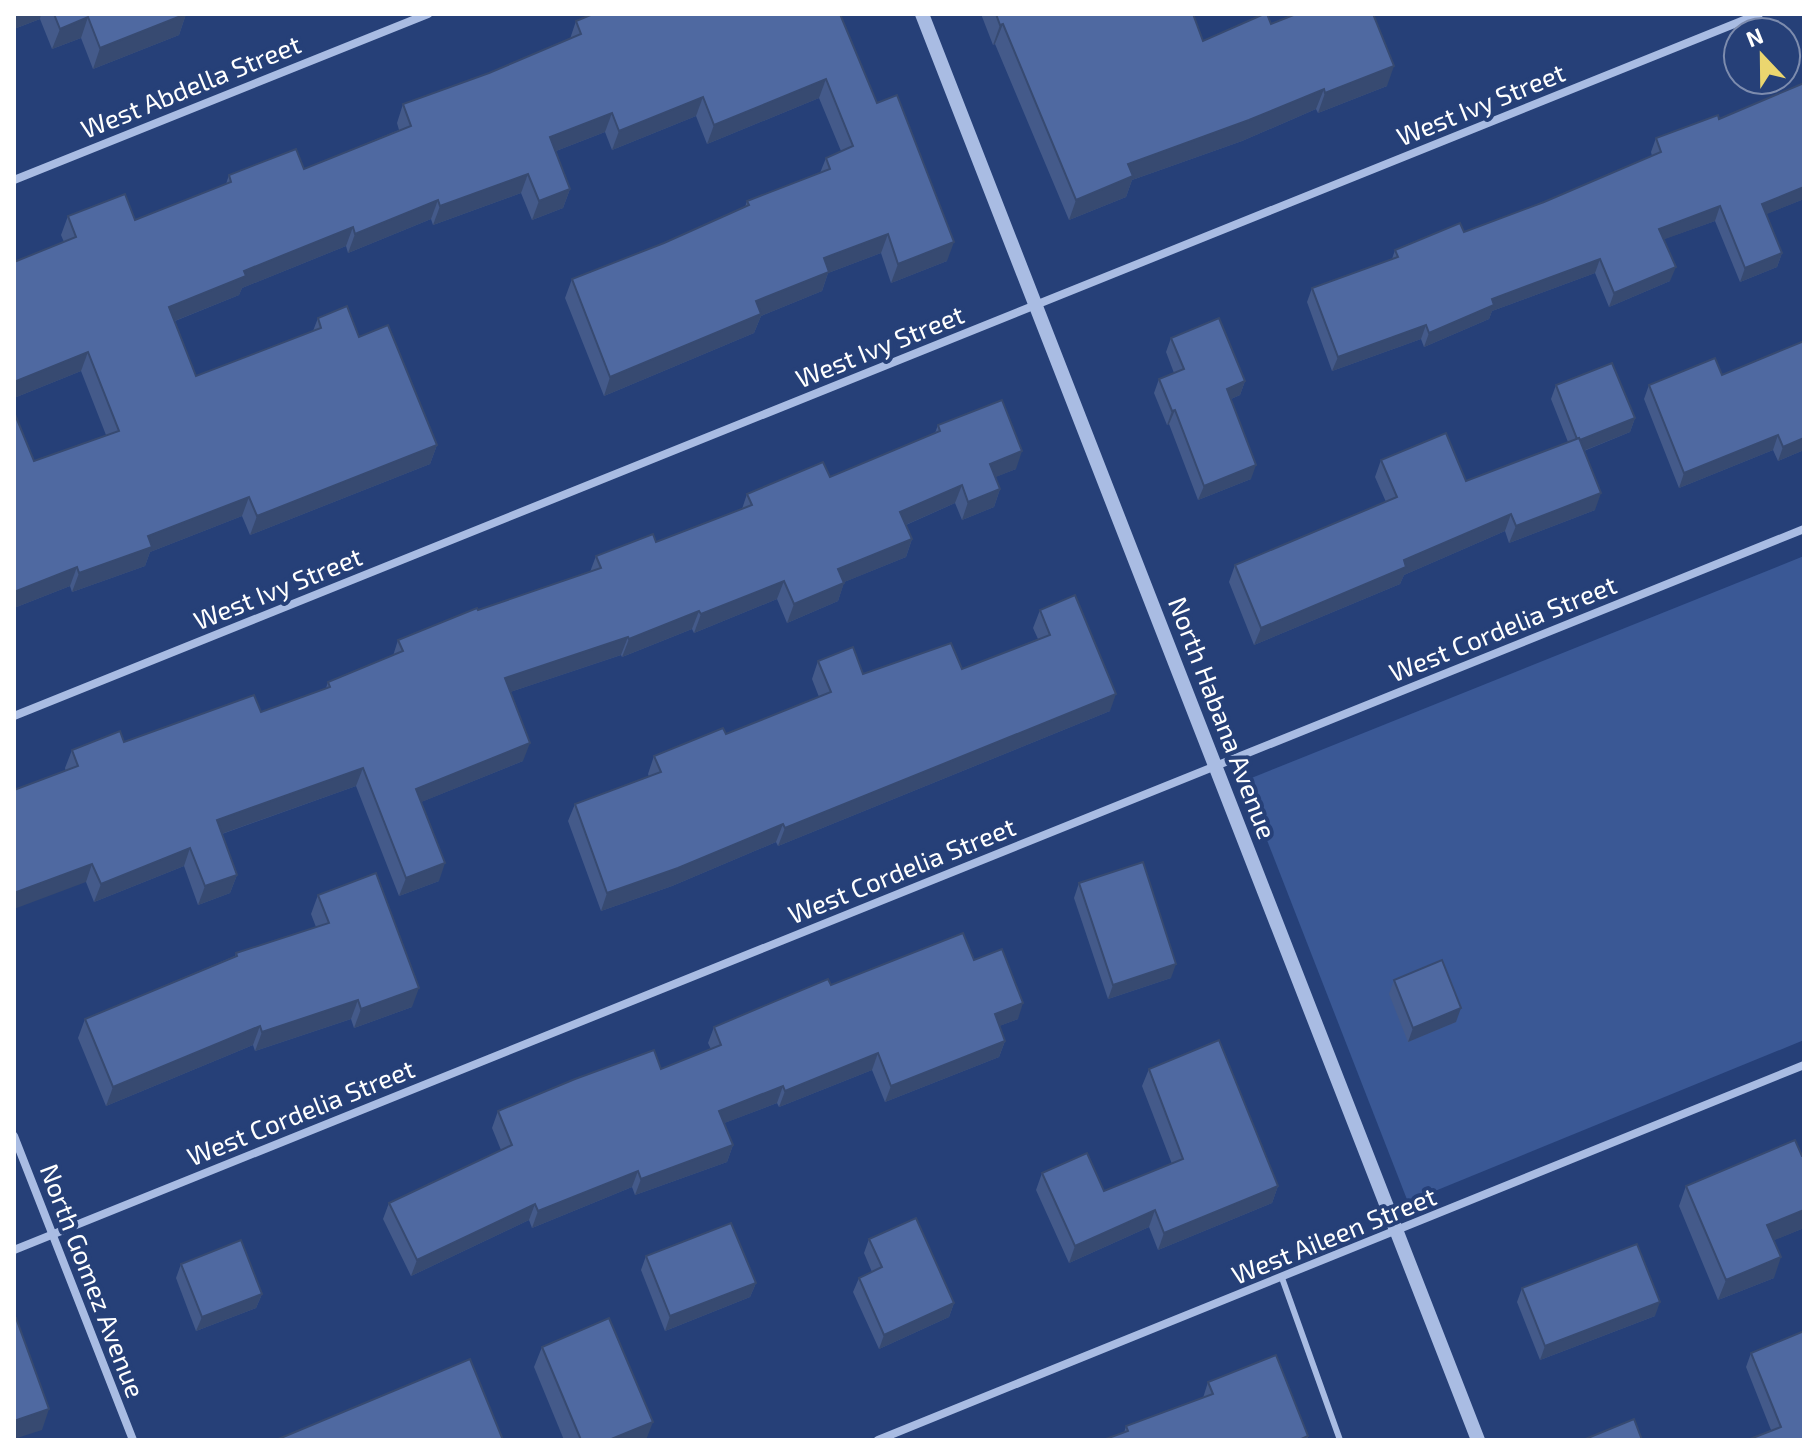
<svg xmlns="http://www.w3.org/2000/svg" width="1818" height="1454" font-family="'Exo 2',sans-serif">
  <style>
    .green { fill: #3a5895 }
    .lines { fill: none; stroke-linecap: round; stroke-linejoin: round }
    .service { stroke: #a9bce3; stroke-width: 6 }
    .minor { stroke: #a9bce3; stroke-width: 8 }
    .tertiary { stroke: #a9bce3; stroke-width: 14 }
    .wall { fill: #445a8a }
    .shaded-wall { fill: #374a71 }
    .building { fill: #4f69a1; stroke: #374a71; stroke-width: 2 }
    .labels { text-anchor: middle; stroke-width: 8; stroke-linejoin: round; paint-order: stroke }
    .street-label { font-size: 26px; fill: #fff; stroke: #264078 }
  </style>
  <rect width="100%" height="100%" fill="#264078"/>
  <path class="green" d="M 1804,556 L 1804,1040 L 1408,1202 L 1244,781 Z"/>
  <g class="lines">
    <path class="service" d="M 1282,1278 L 1340,1440"/>
    <g class="minor">
      <path d="M 14,180 L 428,14"/>
      <path d="M 14,716 L 1759,14"/>
      <path d="M 14,1136 L 133,1440"/>
      <path d="M 14,1250 L 1804,529"/>
      <path d="M 878,1440 L 1804,1065"/>
    </g>
    <path class="tertiary" d="M 922,14 L 1478,1440"/>
  </g>
  <g class="wall">
    <path d="M 14,14 L 186,14 L 179,35 L 93,69 L 81,38 L 52,49 L 40,19 L 14,29 Z"/>
    <path d="M 840,14 L 877,103 L 947,261 L 891,283 L 881,253 L 828,273 L 822,291 L 761,316 L 754,333 L 604,396 L 565,298 L 572,279 L 664,243 L 745,207 L 747,201 L 820,173 L 826,158 L 841,151 L 819,98 L 707,144 L 696,116 L 612,150 L 605,132 L 556,151 L 570,189 L 563,208 L 532,220 L 521,193 L 433,225 L 431,219 L 348,253 L 346,246 L 242,288 L 239,295 L 175,321 L 196,376 L 313,331 L 318,318 L 359,337 L 437,445 L 430,464 L 250,535 L 242,516 L 150,552 L 145,566 L 72,592 L 70,586 L 14,608 L 14,412 L 34,461 L 106,435 L 81,371 L 14,398 L 14,262 L 64,242 L 61,235 L 68,216 L 135,220 L 226,184 L 229,175 L 304,169 L 399,130 L 397,123 L 403,104 L 489,73 L 570,39 L 576,21 L 644,15 Z"/>
    <path d="M 981,14 L 1193,14 L 1203,41 L 1271,24 L 1387,86 L 1318,113 L 1316,109 L 1242,141 L 1132,180 L 1126,197 L 1069,220 L 995,44 L 993,45 Z"/>
    <path d="M 1804,83 L 1804,199 L 1766,214 L 1782,253 L 1777,267 L 1740,282 L 1715,221 L 1664,239 L 1670,281 L 1609,307 L 1595,273 L 1492,311 L 1489,319 L 1424,347 L 1421,339 L 1332,371 L 1307,302 L 1312,288 L 1392,259 L 1395,250 L 1464,232 L 1544,202 L 1652,156 L 1651,152 L 1656,138 L 1719,119 Z"/>
    <path d="M 1171,338 L 1245,381 L 1240,395 L 1231,399 L 1251,479 L 1198,500 L 1169,424 L 1167,425 L 1154,393 L 1159,379 L 1174,373 L 1166,352 Z"/>
    <path d="M 1804,341 L 1804,450 L 1778,461 L 1773,450 L 1679,488 L 1644,399 L 1649,385 L 1722,375 Z"/>
    <path d="M 1556,385 L 1635,418 L 1630,432 L 1584,451 L 1595,510 L 1509,543 L 1505,531 L 1404,575 L 1400,584 L 1254,645 L 1229,582 L 1235,565 L 1386,502 L 1375,477 L 1381,460 L 1466,481 L 1568,442 L 1551,399 Z"/>
    <path d="M 938,425 L 1016,469 L 995,477 L 1000,489 L 994,507 L 962,520 L 955,503 L 906,525 L 912,539 L 906,557 L 844,582 L 838,601 L 787,623 L 777,599 L 694,633 L 692,629 L 622,657 L 621,655 L 510,692 L 523,761 L 421,802 L 439,881 L 399,896 L 356,786 L 222,834 L 237,875 L 230,893 L 198,905 L 184,866 L 94,902 L 86,882 L 65,768 L 72,750 L 124,742 L 261,712 L 326,688 L 328,682 L 393,656 L 398,640 L 478,610 L 590,572 L 596,556 L 656,542 L 742,509 L 747,494 L 830,477 L 935,433 Z"/>
    <path d="M 1040,610 L 1110,711 L 778,846 L 776,842 L 672,886 L 601,911 L 568,821 L 575,804 L 649,777 L 648,774 L 654,756 L 726,734 L 819,697 L 812,679 L 818,661 L 863,674 L 962,669 L 1038,639 L 1033,628 Z"/>
    <path d="M 1079,883 L 1171,978 L 1108,999 L 1074,898 Z"/>
    <path d="M 318,895 L 412,1007 L 354,1028 L 351,1019 L 255,1051 L 253,1045 L 106,1106 L 78,1038 L 85,1019 L 235,956 L 236,953 L 316,927 L 311,914 Z"/>
    <path d="M 974,960 L 1018,1019 L 999,1026 L 1005,1041 L 999,1057 L 885,1102 L 872,1070 L 779,1107 L 777,1103 L 724,1123 L 733,1145 L 727,1162 L 635,1195 L 632,1187 L 532,1228 L 529,1220 L 411,1276 L 383,1219 L 389,1203 L 501,1150 L 492,1128 L 498,1111 L 661,1069 L 711,1049 L 708,1043 L 714,1027 L 831,985 Z"/>
    <path d="M 1394,980 L 1456,1022 L 1408,1042 L 1389,994 Z"/>
    <path d="M 1149,1069 L 1278,1186 L 1272,1203 L 1158,1250 L 1149,1227 L 1069,1263 L 1036,1190 L 1042,1173 L 1104,1191 L 1172,1164 L 1142,1086 Z"/>
    <path d="M 1804,1156 L 1804,1228 L 1774,1240 L 1774,1278 L 1718,1300 L 1679,1206 L 1686,1186 Z"/>
    <path d="M 869,1239 L 954,1303 L 949,1317 L 879,1349 L 853,1292 L 859,1278 L 872,1272 L 864,1253 Z"/>
    <path d="M 646,1256 L 756,1283 L 750,1297 L 665,1331 L 641,1270 Z"/>
    <path d="M 181,1264 L 262,1294 L 256,1308 L 196,1331 L 176,1278 Z"/>
    <path d="M 1522,1288 L 1655,1316 L 1540,1360 L 1517,1302 Z"/>
    <path d="M 542,1347 L 646,1440 L 564,1440 L 534,1367 Z"/>
    <path d="M 1751,1353 L 1804,1440 L 1750,1440 L 1771,1430 L 1746,1367 Z"/>
    <path d="M 1208,1382 L 1308,1436 L 1307,1440 L 1103,1440 L 1124,1433 L 1126,1426 L 1203,1398 Z"/>
  </g>
  <g class="shaded-wall">
    <path d="M 17,14 L 41,14 L 40,19 L 14,29 L 14,23 Z"/>
    <path d="M 186,14 L 179,35 L 93,69 L 100,48 Z"/>
    <path d="M 88,17 L 81,38 L 52,49 L 60,29 Z"/>
    <path d="M 1003,24 L 995,44 L 993,45 L 1000,25 Z"/>
    <path d="M 1394,66 L 1387,86 L 1318,113 L 1325,93 Z"/>
    <path d="M 826,79 L 819,98 L 707,144 L 714,125 Z"/>
    <path d="M 1324,89 L 1316,109 L 1242,141 L 1132,180 L 1126,197 L 1069,220 L 1076,200 L 1128,164 Z"/>
    <path d="M 703,97 L 696,116 L 612,150 L 619,131 Z"/>
    <path d="M 612,113 L 605,132 L 543,156 L 550,137 Z"/>
    <path d="M 528,174 L 521,193 L 433,225 L 440,206 Z"/>
    <path d="M 1804,187 L 1804,199 L 1757,218 L 1762,204 Z"/>
    <path d="M 570,189 L 563,208 L 532,220 L 539,201 Z"/>
    <path d="M 438,200 L 431,219 L 348,253 L 355,234 Z"/>
    <path d="M 1720,206 L 1715,221 L 1654,243 L 1659,229 Z"/>
    <path d="M 353,227 L 346,246 L 242,288 L 239,295 L 162,326 L 169,307 L 244,271 Z"/>
    <path d="M 888,234 L 881,253 L 828,273 L 822,291 L 761,316 L 754,333 L 604,396 L 610,377 L 824,258 Z"/>
    <path d="M 954,242 L 947,261 L 891,283 L 898,264 Z"/>
    <path d="M 1782,253 L 1777,267 L 1740,282 L 1745,268 Z"/>
    <path d="M 1600,259 L 1595,273 L 1492,311 L 1489,319 L 1424,347 L 1429,333 L 1492,299 Z"/>
    <path d="M 1676,267 L 1670,281 L 1609,307 L 1614,293 Z"/>
    <path d="M 1426,325 L 1421,339 L 1332,371 L 1338,357 Z"/>
    <path d="M 88,352 L 81,371 L 14,398 L 14,382 Z"/>
    <path d="M 1245,381 L 1240,395 L 1222,403 L 1227,389 Z"/>
    <path d="M 1175,410 L 1169,424 L 1167,425 L 1172,411 Z"/>
    <path d="M 1635,418 L 1630,432 L 1573,455 L 1578,441 Z"/>
    <path d="M 1778,435 L 1773,450 L 1679,488 L 1684,473 Z"/>
    <path d="M 1804,438 L 1804,450 L 1778,461 L 1783,447 Z"/>
    <path d="M 437,445 L 430,464 L 250,535 L 257,516 Z"/>
    <path d="M 1022,451 L 1016,469 L 983,482 L 990,464 Z"/>
    <path d="M 1256,465 L 1251,479 L 1198,500 L 1204,486 Z"/>
    <path d="M 962,485 L 955,503 L 894,530 L 900,512 Z"/>
    <path d="M 1000,489 L 994,507 L 962,520 L 968,502 Z"/>
    <path d="M 1601,493 L 1595,510 L 1509,543 L 1516,526 Z"/>
    <path d="M 249,497 L 242,516 L 150,552 L 145,566 L 72,592 L 79,573 L 148,536 Z"/>
    <path d="M 1511,514 L 1505,531 L 1404,575 L 1400,584 L 1254,645 L 1261,628 L 1404,560 Z"/>
    <path d="M 912,539 L 906,557 L 832,587 L 838,569 Z"/>
    <path d="M 77,567 L 70,586 L 14,608 L 14,592 Z"/>
    <path d="M 784,581 L 777,599 L 694,633 L 701,614 Z"/>
    <path d="M 844,583 L 838,601 L 787,623 L 794,604 Z"/>
    <path d="M 699,611 L 692,629 L 622,657 L 629,639 Z"/>
    <path d="M 628,637 L 621,655 L 498,696 L 505,678 Z"/>
    <path d="M 1116,694 L 1110,711 L 778,846 L 785,828 Z"/>
    <path d="M 530,743 L 523,761 L 409,807 L 416,789 Z"/>
    <path d="M 363,768 L 356,786 L 210,838 L 217,820 Z"/>
    <path d="M 783,824 L 776,842 L 672,886 L 601,911 L 607,893 Z"/>
    <path d="M 190,848 L 184,866 L 94,902 L 101,884 Z"/>
    <path d="M 445,863 L 439,881 L 399,896 L 406,878 Z"/>
    <path d="M 92,864 L 86,882 L 14,909 L 14,893 Z"/>
    <path d="M 237,875 L 230,893 L 198,905 L 205,886 Z"/>
    <path d="M 1176,964 L 1171,978 L 1108,999 L 1113,985 Z"/>
    <path d="M 419,988 L 412,1007 L 354,1028 L 361,1009 Z"/>
    <path d="M 358,1000 L 351,1019 L 255,1051 L 262,1032 Z"/>
    <path d="M 1023,1003 L 1018,1019 L 989,1030 L 995,1014 Z"/>
    <path d="M 1461,1008 L 1456,1022 L 1408,1042 L 1413,1028 Z"/>
    <path d="M 260,1026 L 253,1045 L 106,1106 L 113,1087 Z"/>
    <path d="M 1005,1041 L 999,1057 L 885,1102 L 891,1086 Z"/>
    <path d="M 878,1053 L 872,1070 L 779,1107 L 785,1091 Z"/>
    <path d="M 783,1086 L 777,1103 L 714,1127 L 719,1111 Z"/>
    <path d="M 733,1145 L 727,1162 L 635,1195 L 641,1179 Z"/>
    <path d="M 638,1171 L 632,1187 L 532,1228 L 538,1211 Z"/>
    <path d="M 1278,1186 L 1272,1203 L 1158,1250 L 1164,1233 Z"/>
    <path d="M 535,1204 L 529,1220 L 411,1276 L 417,1260 Z"/>
    <path d="M 1155,1210 L 1149,1227 L 1069,1263 L 1075,1246 Z"/>
    <path d="M 1804,1210 L 1804,1228 L 1760,1246 L 1767,1225 Z"/>
    <path d="M 1781,1257 L 1774,1278 L 1718,1300 L 1726,1280 Z"/>
    <path d="M 756,1283 L 750,1297 L 665,1331 L 670,1316 Z"/>
    <path d="M 262,1294 L 256,1308 L 196,1331 L 202,1317 Z"/>
    <path d="M 1660,1302 L 1655,1316 L 1540,1360 L 1545,1346 Z"/>
    <path d="M 954,1303 L 949,1317 L 879,1349 L 884,1335 Z"/>
    <path d="M 49,1409 L 42,1430 L 14,1439 L 14,1421 Z"/>
    <path d="M 653,1422 L 646,1440 L 609,1440 Z"/>
  </g>
  <g class="building">
    <path d="M 54,14 L 186,14 L 100,48 L 88,17 L 60,29 Z"/>
    <path d="M 593,14 L 840,14 L 877,103 L 897,95 L 954,242 L 898,264 L 888,234 L 824,258 L 829,272 L 756,301 L 761,314 L 610,377 L 572,279 L 664,243 L 749,205 L 747,201 L 830,169 L 826,158 L 853,146 L 826,79 L 714,125 L 703,97 L 619,131 L 612,113 L 550,137 L 570,189 L 539,201 L 528,174 L 440,206 L 438,200 L 355,234 L 353,227 L 244,271 L 246,276 L 169,307 L 196,376 L 321,328 L 318,318 L 347,306 L 359,337 L 388,325 L 437,445 L 257,516 L 249,497 L 148,536 L 152,547 L 79,573 L 77,567 L 14,592 L 14,412 L 34,461 L 119,431 L 88,352 L 14,382 L 14,262 L 76,237 L 68,216 L 125,194 L 135,220 L 231,182 L 229,175 L 296,149 L 304,169 L 411,126 L 403,104 L 489,73 L 581,34 L 576,21 Z"/>
    <path d="M 996,14 L 1193,14 L 1203,41 L 1264,14 L 1267,14 L 1271,24 L 1296,14 L 1373,14 L 1394,66 L 1325,93 L 1324,89 L 1249,120 L 1128,164 L 1133,176 L 1076,200 L 1003,24 L 1000,25 Z"/>
    <path d="M 1804,83 L 1804,187 L 1762,204 L 1782,253 L 1745,268 L 1720,206 L 1659,229 L 1676,267 L 1614,293 L 1600,259 L 1492,299 L 1494,305 L 1429,333 L 1426,325 L 1338,357 L 1312,288 L 1398,257 L 1395,250 L 1460,223 L 1464,232 L 1544,202 L 1661,152 L 1656,138 L 1718,115 L 1719,119 Z"/>
    <path d="M 1219,318 L 1245,381 L 1227,389 L 1256,465 L 1204,486 L 1175,410 L 1172,411 L 1159,379 L 1184,369 L 1171,338 Z"/>
    <path d="M 1804,341 L 1804,438 L 1783,447 L 1778,435 L 1684,473 L 1649,385 L 1715,358 L 1722,375 Z"/>
    <path d="M 1612,363 L 1635,418 L 1580,440 L 1579,438 L 1577,439 L 1556,385 Z"/>
    <path d="M 1002,400 L 1022,451 L 990,464 L 1000,489 L 968,502 L 962,485 L 900,512 L 912,539 L 838,569 L 844,583 L 794,604 L 784,581 L 701,614 L 699,611 L 629,639 L 628,637 L 505,678 L 530,743 L 416,789 L 445,863 L 406,878 L 363,768 L 217,820 L 237,875 L 205,886 L 190,848 L 101,884 L 92,864 L 14,893 L 14,790 L 78,766 L 72,750 L 120,731 L 124,742 L 254,695 L 261,712 L 330,687 L 328,682 L 403,651 L 398,640 L 477,608 L 478,610 L 601,568 L 596,556 L 653,534 L 656,542 L 752,505 L 747,494 L 823,462 L 830,477 L 940,431 L 938,425 Z"/>
    <path d="M 1446,433 L 1466,481 L 1579,438 L 1601,493 L 1516,526 L 1511,514 L 1404,560 L 1406,567 L 1261,628 L 1235,565 L 1397,497 L 1381,460 Z"/>
    <path d="M 1075,595 L 1116,694 L 785,828 L 783,824 L 678,868 L 607,893 L 575,804 L 661,772 L 654,756 L 723,728 L 726,734 L 831,692 L 818,661 L 853,647 L 863,674 L 951,643 L 962,669 L 1050,635 L 1040,610 Z"/>
    <path d="M 1143,862 L 1176,964 L 1113,985 L 1079,883 Z"/>
    <path d="M 376,873 L 419,988 L 361,1009 L 358,1000 L 262,1032 L 260,1026 L 113,1087 L 85,1019 L 237,956 L 236,953 L 329,923 L 318,895 Z"/>
    <path d="M 963,933 L 974,960 L 1002,949 L 1023,1003 L 995,1014 L 1005,1041 L 891,1086 L 878,1053 L 785,1091 L 783,1086 L 719,1111 L 733,1145 L 641,1179 L 638,1171 L 538,1211 L 535,1204 L 417,1260 L 389,1203 L 512,1145 L 498,1111 L 575,1079 L 654,1050 L 661,1069 L 721,1045 L 714,1027 L 828,979 L 831,985 Z"/>
    <path d="M 1442,960 L 1461,1008 L 1413,1028 L 1394,980 Z"/>
    <path d="M 1219,1040 L 1278,1186 L 1164,1233 L 1155,1210 L 1075,1246 L 1042,1173 L 1087,1153 L 1104,1191 L 1183,1159 L 1149,1069 Z"/>
    <path d="M 1795,1140 L 1802,1156 L 1804,1156 L 1804,1210 L 1767,1225 L 1781,1257 L 1726,1280 L 1686,1186 Z"/>
    <path d="M 916,1218 L 954,1303 L 884,1335 L 859,1278 L 882,1267 L 869,1239 Z"/>
    <path d="M 731,1223 L 756,1283 L 670,1316 L 646,1256 Z"/>
    <path d="M 241,1240 L 262,1294 L 202,1317 L 181,1264 Z"/>
    <path d="M 1637,1244 L 1660,1302 L 1545,1346 L 1522,1288 Z"/>
    <path d="M 14,1318 L 16,1318 L 49,1409 L 14,1421 Z"/>
    <path d="M 609,1318 L 653,1422 L 609,1440 L 581,1440 L 542,1347 Z"/>
    <path d="M 1804,1331 L 1804,1440 L 1750,1440 L 1750,1439 L 1781,1427 L 1751,1353 Z"/>
    <path d="M 1276,1355 L 1308,1436 L 1299,1440 L 1103,1440 L 1128,1431 L 1126,1426 L 1213,1394 L 1208,1382 Z"/>
    <path d="M 470,1359 L 503,1440 L 276,1440 Z"/>
    <path d="M 1634,1419 L 1642,1440 L 1583,1440 Z"/>
  </g>
  <g class="labels">
    <g class="street-label">
      <text transform="translate(191 87) rotate(-22)" y="9">West Abdella Street</text>
      <text transform="translate(1481 105) rotate(-22)" y="9">West Ivy Street</text>
      <text transform="translate(880 347) rotate(-22)" y="9">West Ivy Street</text>
      <text transform="translate(278 589) rotate(-22)" y="9">West Ivy Street</text>
      <text transform="translate(1503 629) rotate(-22)" y="9">West Cordelia Street</text>
      <text transform="translate(1222 718) rotate(69)" y="9">North Habana Avenue</text>
      <text transform="translate(902 871) rotate(-22)" y="9">West Cordelia Street</text>
      <text transform="translate(301 1113) rotate(-22)" y="9">West Cordelia Street</text>
      <text transform="translate(1334 1236) rotate(-22)" y="9">West Aileen Street</text>
      <text transform="translate(92 1281) rotate(69)" y="9">North Gomez Avenue</text>
    </g>
  </g>
  <rect width="1818" height="1454" fill="none" stroke="#ffffff" stroke-width="32"/>
  <g transform="translate(1762 56) rotate(338)"><circle r="38" fill="#264078" stroke="#7d8cae" stroke-width="2"/>
  <path d="M0-6L14 30L0 20L-14 30Z" fill="#ebd66f"/>
  <text y="-12" font-size="22" font-weight="bold" text-anchor="middle" fill="#ffffff">N</text>
  </g>
</svg>
